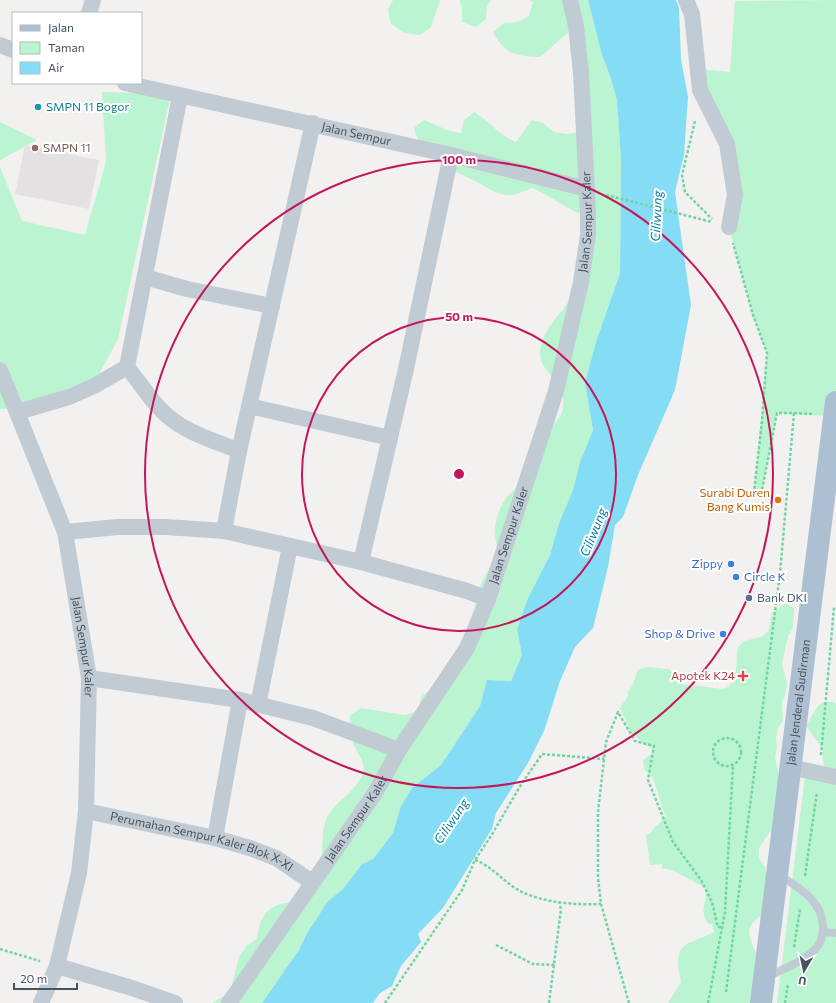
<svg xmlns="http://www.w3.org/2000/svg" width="836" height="1003" font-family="Commissioner,sans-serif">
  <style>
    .education { fill: #e4e1e2 }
    .green { fill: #bbf4d1 }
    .water { fill: #84ddf5 }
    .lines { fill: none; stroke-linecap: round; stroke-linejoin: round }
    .path { stroke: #70d5a3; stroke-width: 2.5; stroke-dasharray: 3 2; stroke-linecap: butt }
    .service { stroke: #c0cbd3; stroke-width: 8 }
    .minor { stroke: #c0cbd3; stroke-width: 16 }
    .primary { stroke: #adc0d1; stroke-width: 22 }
    .ring { fill: none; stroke: #c2185b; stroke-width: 2 }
    .culture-dot { fill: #0f9aa8; stroke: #fff; stroke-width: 1.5 }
    .education-dot { fill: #8d6e63; stroke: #fff; stroke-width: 1.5 }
    .food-dot { fill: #e8710a; stroke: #fff; stroke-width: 1.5 }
    .shop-dot { fill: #3f7fe0; stroke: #fff; stroke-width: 1.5 }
    .service-dot { fill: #5c6f8a; stroke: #fff; stroke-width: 1.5 }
    .health-dot { fill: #e0444e; stroke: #fff; stroke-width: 1.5 }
    .labels { text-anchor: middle; stroke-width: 4; stroke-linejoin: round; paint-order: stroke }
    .culture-label { font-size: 12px; fill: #0d838f; stroke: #fff; text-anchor: start }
    .street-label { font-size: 12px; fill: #465460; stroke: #fff }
    .education-label { font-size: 12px; fill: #785e54; stroke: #fff; text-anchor: start }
    .food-label { font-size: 12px; fill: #c56008; stroke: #fff; text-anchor: end }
    .shop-label { font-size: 12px; fill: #366cbe; stroke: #fff; text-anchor: end }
    .service-label { font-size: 12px; fill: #4e5e75; stroke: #fff; text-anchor: start }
    .health-label { font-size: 12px; fill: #be3a42; stroke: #fff; text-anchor: end }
    .water-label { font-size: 13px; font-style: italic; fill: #037fa0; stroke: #fff }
    .centre { fill: #c2185b; stroke: #fff; stroke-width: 2 }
    .ring-label { font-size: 12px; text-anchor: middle; font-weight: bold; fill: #c2185b; stroke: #fff; stroke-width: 4; stroke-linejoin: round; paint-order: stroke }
  </style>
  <rect width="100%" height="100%" fill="#f3f0f0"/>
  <path class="education" d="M 25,145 L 99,160 L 89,209 L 15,194 Z"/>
  <g class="green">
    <path d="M 393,0 L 440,0 L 431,27 L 420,35 L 405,33 L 391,24 L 388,10 Z"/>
    <path d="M 459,0 L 491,0 L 487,6 L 486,19 L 476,27 L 462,22 L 462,7 Z"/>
    <path d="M 529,0 L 588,0 L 602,55 L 610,76 L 617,100 L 621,159 L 620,273 L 596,342 L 585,383 L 593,430 L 580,462 L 573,490 L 559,523 L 550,555 L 528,598 L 517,629 L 522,655 L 511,681 L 487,680 L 480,706 L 441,765 L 412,788 L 401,806 L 393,833 L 373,859 L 362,864 L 343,889 L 328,901 L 307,932 L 299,950 L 262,1003 L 212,1003 L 224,996 L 232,985 L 239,957 L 246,946 L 257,939 C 259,923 263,909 281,904 C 285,903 291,903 294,899 C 302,890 314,879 319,868 C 325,855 320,837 325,823 C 331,802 356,794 363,773 C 366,761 356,753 353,742 C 350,733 349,725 350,716 L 361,708 L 405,715 L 418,711 L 421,697 C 443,681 459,652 469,625 C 474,611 476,596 482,582 C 487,572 495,561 497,549 C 498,545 495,539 495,535 C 494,525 498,511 503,503 C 508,494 515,490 521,483 C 532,470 538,447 548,432 C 553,424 562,418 563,407 C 567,381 539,372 540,353 C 542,326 562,316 573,294 C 587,267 582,243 581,214 C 563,207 549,195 532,188 C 524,191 514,196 505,195 C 494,193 486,187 477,182 C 449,168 423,160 414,128 L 424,120 L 447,130 L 461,133 L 464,120 L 474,112 C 491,122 497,134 516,142 L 532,120 L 543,123 L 554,132 L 567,134 L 580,132 L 570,31 L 540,57 C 516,56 504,54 493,32 L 504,23 L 518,22 L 529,16 L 533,2 Z"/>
    <path d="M 836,0 L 836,402 L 826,416 L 777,413 L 762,490 L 754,492 L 767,353 L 753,315 L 729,227 L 734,196 L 698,69 L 730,72 L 735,1 Z"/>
    <path d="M 102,92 L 171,94 L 118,339 L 98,376 L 21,408 L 0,409 L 0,167 L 22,221 L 85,235 L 106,162 Z"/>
    <path d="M 0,122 L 37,140 L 0,160 Z"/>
    <path d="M 786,603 L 794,609 L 793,628 L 788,636 L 782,664 L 787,683 L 786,693 L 782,702 L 783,721 L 778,728 L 776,738 L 777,747 L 775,757 L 779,776 L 776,823 L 759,848 L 759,858 L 765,867 L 767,877 L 764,914 C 735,930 757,946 762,968 C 765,979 764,992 765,1003 L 668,1003 L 681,982 C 672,940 685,947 714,932 L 712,924 L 709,924 C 697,908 709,903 705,887 C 693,883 673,867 662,869 L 662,864 L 650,865 L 646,835 L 650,834 C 654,825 663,822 665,816 L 653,778 L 644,769 L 643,760 L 653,753 L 651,747 C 642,746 639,737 631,733 L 620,708 L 628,696 L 627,693 L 632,686 L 638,670 L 647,667 L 669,669 L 681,684 L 723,689 C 740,685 735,662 738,647 L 744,641 L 762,637 L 769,630 L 772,613 Z"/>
    <path d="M 824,702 L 833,702 L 836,704 L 836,1003 L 777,1003 L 806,768 L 826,772 L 823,761 L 823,750 L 806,726 L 817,707 Z"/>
  </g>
  <path class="water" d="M 588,0 L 676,0 L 679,8 L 681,59 L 688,97 L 684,155 L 675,192 L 691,305 L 675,390 L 638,475 L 623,517 L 615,525 L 608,567 L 593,628 L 575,647 L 560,681 L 544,731 L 528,763 L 496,813 L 492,829 L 443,908 L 418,934 L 421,942 L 401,966 L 392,986 L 380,993 L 373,1003 L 262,1003 L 299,950 L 307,933 L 328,901 L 343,889 L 362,864 L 373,859 L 393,833 L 401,806 L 412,788 L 441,765 L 480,706 L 487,680 L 511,681 L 522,655 L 517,629 L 528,598 L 550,555 L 559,523 L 573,490 L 580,462 L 593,430 L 585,383 L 596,342 L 620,273 L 621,160 L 617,100 L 610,76 L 602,55 Z"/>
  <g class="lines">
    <g class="path">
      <path d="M 695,121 L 682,175 L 685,192 L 712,219"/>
      <path d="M 606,195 L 712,222"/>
      <path d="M 794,413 L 814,414"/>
      <circle cx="727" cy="752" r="14"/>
      <path d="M 821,755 L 834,607"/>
      <path d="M 475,860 C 494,867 506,885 524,893 C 548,903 575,905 601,904"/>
      <path d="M 805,876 L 817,792"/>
      <path d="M 496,945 L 533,964 L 555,965"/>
      <path d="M 794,947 L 800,909"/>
      <path d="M 0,949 L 40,961"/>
      <path d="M 726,992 L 780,573 L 794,413 L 777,413 L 762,490 L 754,492 L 762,421 L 767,353 L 753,315 L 733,243"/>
      <path d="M 385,1003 L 462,890 L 475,860 L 491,836 L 519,788 L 542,754 L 604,759"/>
      <path d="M 549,1003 L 561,909 L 559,902"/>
      <path d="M 629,1003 L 601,904 L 598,878 L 598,812 L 606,742 L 618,712 L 635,741 L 654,746 L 648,780 L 673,842 L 701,880 L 712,902 L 718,927 L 723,927"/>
      <path d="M 708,1003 L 725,912 L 733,765"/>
      <path d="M 785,1003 L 788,984"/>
    </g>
    <g class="service">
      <path d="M 823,932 L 836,933"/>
      <path d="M 766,977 C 782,970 799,963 812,952 C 820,946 823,937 823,927 C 823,901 799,888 779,875"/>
    </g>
    <g class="minor">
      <path d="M 686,0 L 692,14 L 700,90 L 727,144 L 735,195 L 729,227"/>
      <path d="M 89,13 L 93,0"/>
      <path d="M 0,45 L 13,50"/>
      <path id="s1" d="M 125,83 L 451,155 L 587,189"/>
      <path d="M 180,96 L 127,367 C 142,385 155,408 174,421 C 193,435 218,442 239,451"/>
      <path d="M 145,277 L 187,289 L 272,306"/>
      <path id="s2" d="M 0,370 L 65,532 L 89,678 L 86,811 L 79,873 L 57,966 L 41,1003"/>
      <path d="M 249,406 L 390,438"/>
      <path d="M 18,412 L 69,397 L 94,386 L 127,367"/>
      <path d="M 224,531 L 239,451 L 313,123"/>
      <path d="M 65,532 L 118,527 L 166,527 L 224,531 L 361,562 L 467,591 L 488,599"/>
      <path d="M 361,562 L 406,369 L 451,155"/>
      <path d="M 89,678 L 240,700 L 313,718 L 399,750"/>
      <path d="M 258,705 L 290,546"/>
      <path d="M 790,767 L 836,777"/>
      <path id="s3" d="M 86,811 L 215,838 L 250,848 L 276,858 L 312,882"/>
      <path d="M 215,838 L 240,700"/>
      <path d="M 57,966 L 132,988 L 175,1003"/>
      <path id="s4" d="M 229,1003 L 375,793 L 399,750 L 467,648 L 488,599 L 556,391 L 581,282 L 588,235 L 588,211 L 581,73 L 576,26 L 570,0"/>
    </g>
    <path class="primary" id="s5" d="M 761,1003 L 836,402"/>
  </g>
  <g class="ring">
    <circle cx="459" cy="474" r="157"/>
    <circle cx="459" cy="474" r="314"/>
  </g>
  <circle class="culture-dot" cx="38" cy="107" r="4"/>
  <circle class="education-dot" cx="35" cy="148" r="4"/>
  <circle class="food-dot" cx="778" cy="500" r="4"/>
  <g class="shop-dot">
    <circle cx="731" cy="564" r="4"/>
    <circle cx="736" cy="577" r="4"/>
    <circle cx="723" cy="634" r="4"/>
  </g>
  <circle class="service-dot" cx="749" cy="598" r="4"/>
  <path class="health-dot" d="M741 670h4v4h4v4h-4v4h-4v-4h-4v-4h4z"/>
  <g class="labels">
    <g class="culture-label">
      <text x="46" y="111">SMPN 11 Bogor</text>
    </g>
    <g class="street-label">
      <text dy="4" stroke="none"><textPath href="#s1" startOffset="237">Jalan Sempur</textPath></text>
      <text dy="4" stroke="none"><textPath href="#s4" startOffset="872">Jalan Sempur Kaler</textPath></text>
      <text dy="4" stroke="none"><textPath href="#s4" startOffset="548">Jalan Sempur Kaler</textPath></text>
      <text dy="4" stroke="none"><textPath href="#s2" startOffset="291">Jalan Sempur Kaler</textPath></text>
      <text dy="4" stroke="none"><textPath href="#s5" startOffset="303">Jalan Jenderal Sudirman</textPath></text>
      <text dy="4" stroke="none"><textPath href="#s4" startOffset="224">Jalan Sempur Kaler</textPath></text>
      <text dy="4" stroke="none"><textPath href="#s3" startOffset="120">Perumahan Sempur Kaler Blok X-XI</textPath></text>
    </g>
    <g class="education-label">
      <text x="43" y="152">SMPN 11</text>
    </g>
    <g class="food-label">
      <text x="770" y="497">Surabi Duren<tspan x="770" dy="14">Bang Kumis</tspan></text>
    </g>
    <g class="shop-label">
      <text x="723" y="568">Zippy</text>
      <text x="744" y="581" text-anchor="start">Circle K</text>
      <text x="715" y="638">Shop &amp; Drive</text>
    </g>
    <g class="service-label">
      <text x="757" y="602">Bank DKI</text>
    </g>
    <g class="health-label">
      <text x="735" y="680">Apotek K24</text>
    </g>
    <g class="water-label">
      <text transform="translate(656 216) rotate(-87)" y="5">Ciliwung</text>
      <text transform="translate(593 532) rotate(-68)" y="5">Ciliwung</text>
      <text transform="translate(451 821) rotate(-56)" y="5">Ciliwung</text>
    </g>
  </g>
  <circle cx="459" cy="474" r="6" class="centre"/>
  <g class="ring-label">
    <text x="459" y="164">100 m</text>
    <text x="459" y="321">50 m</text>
  </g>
  <rect x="12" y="12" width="130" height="72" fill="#ffffff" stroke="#b5bbbf"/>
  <rect x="20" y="25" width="20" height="6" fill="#adc0d1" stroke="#b5bbbf"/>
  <text x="48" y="32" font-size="12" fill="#465460">Jalan</text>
  <rect x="20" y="42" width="20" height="12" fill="#bbf4d1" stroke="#b5bbbf"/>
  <text x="48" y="52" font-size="12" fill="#465460">Taman</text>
  <rect x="20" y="62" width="20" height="12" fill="#84ddf5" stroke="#b5bbbf"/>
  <text x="48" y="72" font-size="12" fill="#465460">Air</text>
  <g transform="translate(804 971) rotate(189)" stroke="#ffffff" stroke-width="3" paint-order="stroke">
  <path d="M0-3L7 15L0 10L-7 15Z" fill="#465460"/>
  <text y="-6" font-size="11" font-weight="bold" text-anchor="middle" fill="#465460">U</text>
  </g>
  <path d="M14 983v6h63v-6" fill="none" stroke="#465460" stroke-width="2"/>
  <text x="20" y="983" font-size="12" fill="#465460" stroke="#ffffff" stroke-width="3" paint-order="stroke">20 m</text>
</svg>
